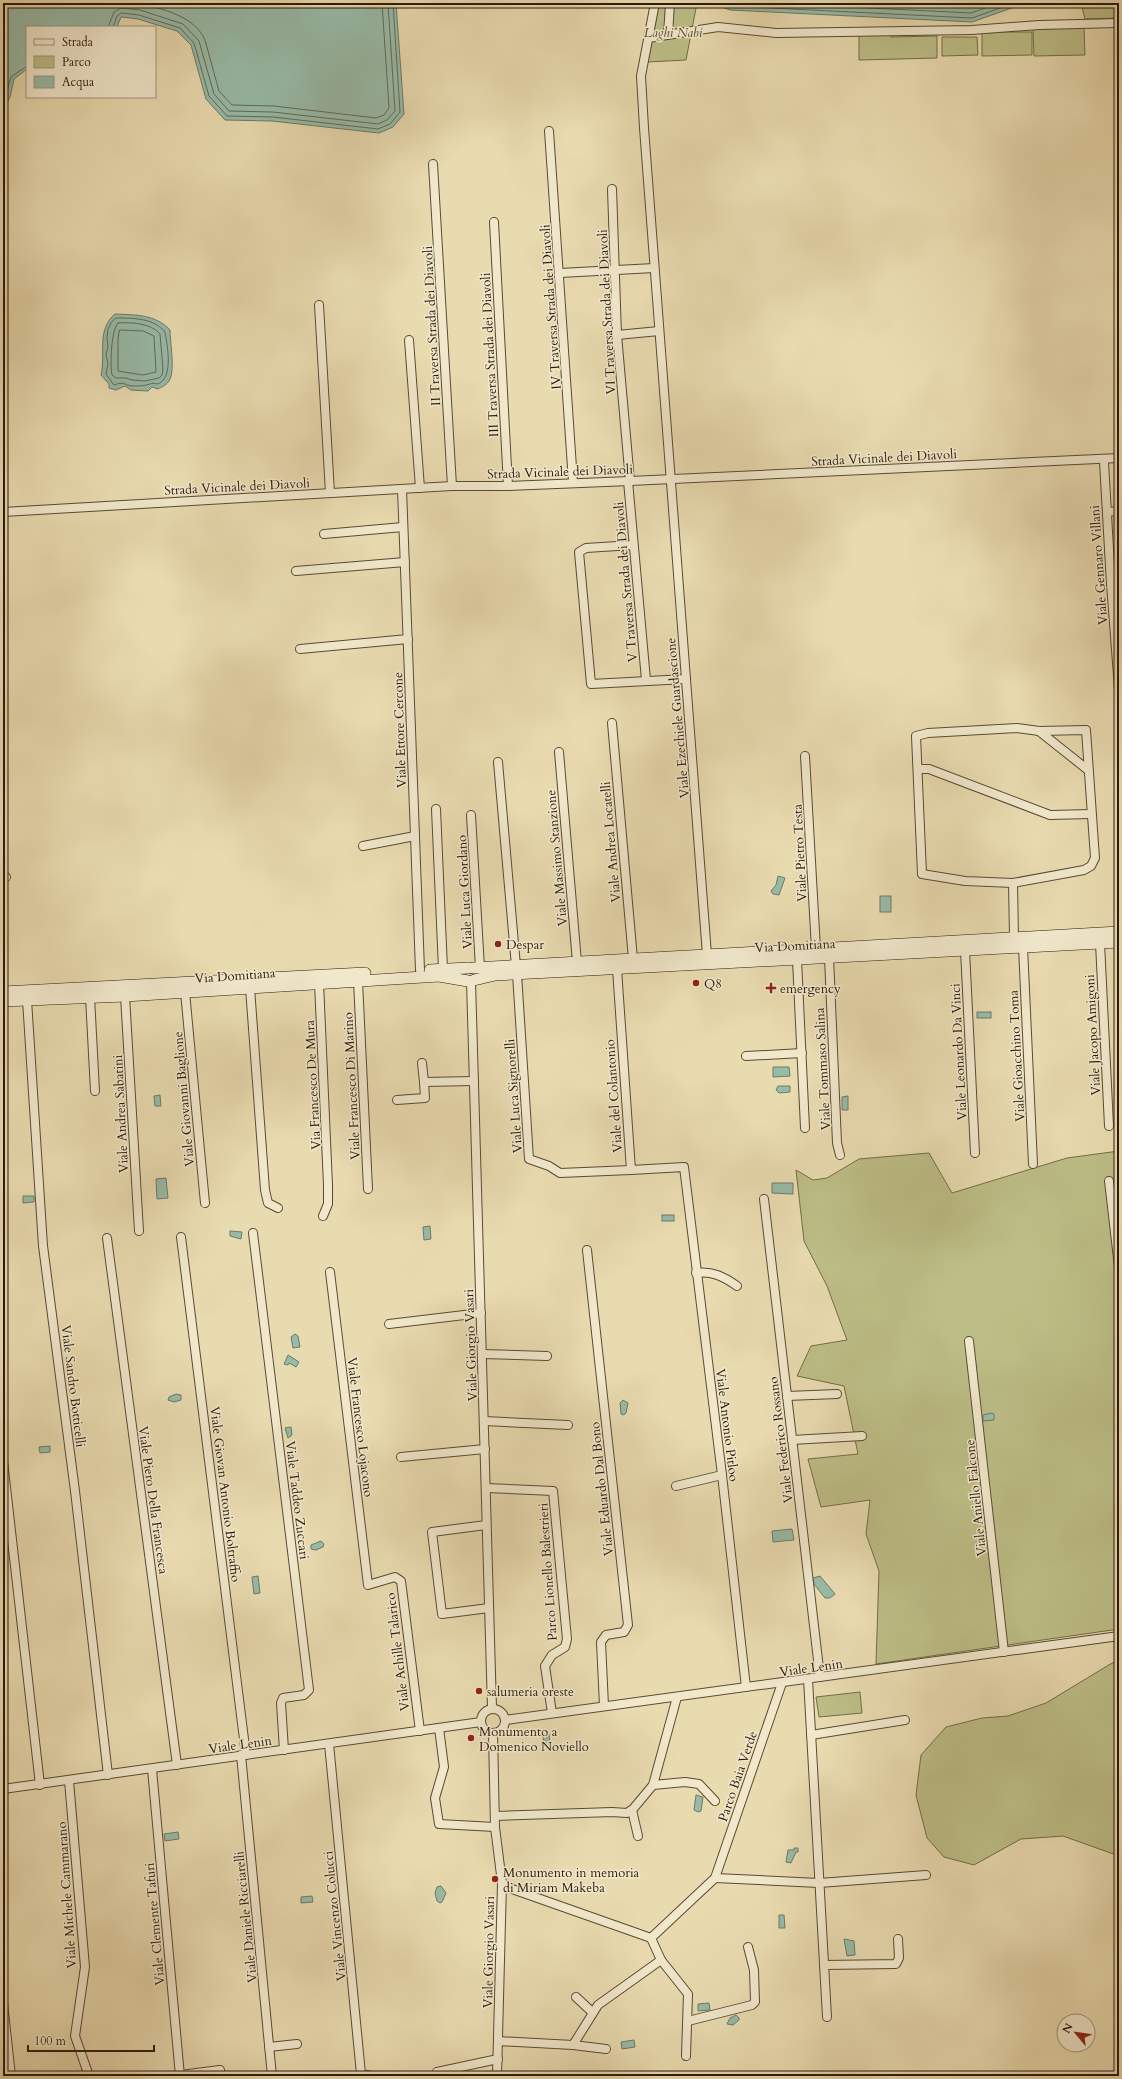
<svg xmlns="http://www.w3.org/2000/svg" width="1122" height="2079" font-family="Cardo,serif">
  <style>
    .green { fill: #bdbe87; stroke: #746c48 }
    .water { fill: #98bba8; stroke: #6c7a69 }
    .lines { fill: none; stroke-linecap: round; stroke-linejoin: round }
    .shore { stroke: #626a59; stroke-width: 1 }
    .minor-casing { stroke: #5a4a34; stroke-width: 10 }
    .secondary-casing { stroke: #2b190a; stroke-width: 12 }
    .minor { stroke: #f1e8cc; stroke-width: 8 }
    .secondary { stroke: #f1e8cc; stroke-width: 11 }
    .poi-dot { fill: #8f2418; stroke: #f1e8cc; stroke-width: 1.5 }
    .labels { text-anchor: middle; stroke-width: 3; stroke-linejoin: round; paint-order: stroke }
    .park-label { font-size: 13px; font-style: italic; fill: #574b30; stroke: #f1e8cc }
    .street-label { font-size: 13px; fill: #2b190a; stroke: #f1e8cc }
    .poi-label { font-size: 13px; fill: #2b190a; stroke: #f1e8cc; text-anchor: start }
  </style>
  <rect width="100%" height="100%" fill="#e9dbb0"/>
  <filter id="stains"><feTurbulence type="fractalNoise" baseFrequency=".005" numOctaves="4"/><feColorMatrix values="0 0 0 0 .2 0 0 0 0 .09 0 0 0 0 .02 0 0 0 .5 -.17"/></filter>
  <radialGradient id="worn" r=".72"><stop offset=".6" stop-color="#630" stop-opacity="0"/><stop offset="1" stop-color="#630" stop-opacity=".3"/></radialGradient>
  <g class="green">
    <path d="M 659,3 L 697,3 L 686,60 L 648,62 Z"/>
    <path d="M 1081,3 L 1119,3 L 1119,18 L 1085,19 Z"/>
    <path d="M 1084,28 L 1085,55 L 1034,56 L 1033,29 Z"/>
    <path d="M 982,32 L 1032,32 L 1032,55 L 982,56 Z"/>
    <path d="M 859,33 L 891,33 L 891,37 L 937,36 L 937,58 L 859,60 Z"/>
    <path d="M 942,37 L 977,37 L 978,55 L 942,56 Z"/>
    <path d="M 1119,1151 L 1119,1629 L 876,1664 L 879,1571 L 866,1534 L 870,1500 L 821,1507 L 808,1459 L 858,1454 L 844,1386 L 797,1376 L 811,1346 L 847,1340 L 827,1286 L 804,1241 L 796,1170 L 813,1180 L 827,1178 L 859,1159 L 929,1153 L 952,1193 L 1067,1158 Z"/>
    <path d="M 1119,1661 L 1119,1856 L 1063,1836 L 1021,1839 L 974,1865 L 944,1857 L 927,1838 L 916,1795 L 921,1755 L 946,1727 L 982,1718 L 1008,1716 L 1046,1703 L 1112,1663 Z"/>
    <path d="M 860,1692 L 862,1713 L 819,1717 L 816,1697 Z"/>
  </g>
  <g class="water">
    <path d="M 3,3 L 396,3 L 404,114 L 393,127 L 379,133 L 272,121 L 225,120 L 206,99 L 191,45 L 177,31 L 138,19 L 121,17 L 117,27 L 27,27 L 27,69 L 14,79 L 10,97 L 3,110 Z"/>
    <path d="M 709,3 L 1026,3 L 972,22 L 730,10 Z"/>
    <path d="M 115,314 C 135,315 155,314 170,330 C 170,342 175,368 170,379 C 168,384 162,387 158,389 L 152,387 L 148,391 L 131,390 L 125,386 L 116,390 L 109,388 L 109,384 L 101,375 C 106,354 96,330 115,314 Z"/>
    <path d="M 778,876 L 785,878 L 779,895 L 773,894 L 771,891 L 776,885 Z"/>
    <rect x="880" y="896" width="11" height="16"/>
    <rect x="977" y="1012" width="14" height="6"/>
    <path d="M 773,1067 L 789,1067 L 790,1076 L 773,1077 Z"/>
    <path d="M 778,1086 L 790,1086 L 790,1092 L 779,1093 L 776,1090 Z"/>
    <path d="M 160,1095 L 161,1106 L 155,1106 L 154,1096 Z"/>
    <path d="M 848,1096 L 848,1110 L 842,1110 L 842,1097 Z"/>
    <path d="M 166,1178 L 168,1198 L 157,1199 L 156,1179 Z"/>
    <path d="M 772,1183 L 793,1183 L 793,1194 L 772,1193 Z"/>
    <path d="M 23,1196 L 34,1196 L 34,1202 L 23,1203 Z"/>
    <rect x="662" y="1215" width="12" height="6"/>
    <path d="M 430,1226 L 431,1239 L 424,1240 L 423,1227 Z"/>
    <path d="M 230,1231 L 242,1232 L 241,1239 L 230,1236 Z"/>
    <path d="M 295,1334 L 298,1336 L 300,1347 L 293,1348 L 291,1337 Z"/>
    <path d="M 288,1355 L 299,1362 L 296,1367 L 289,1363 L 288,1365 L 284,1364 Z"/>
    <path d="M 176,1394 L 181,1395 L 181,1400 L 174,1402 L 168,1400 L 169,1397 Z"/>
    <path d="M 623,1400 L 628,1403 L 626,1413 L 624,1415 L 621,1414 L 620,1403 Z"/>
    <path d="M 991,1413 L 994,1414 L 994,1420 L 983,1421 L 983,1415 Z"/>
    <path d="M 291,1427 L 292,1435 L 288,1438 L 285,1428 Z"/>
    <path d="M 50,1446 L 50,1452 L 40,1453 L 39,1447 Z"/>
    <path d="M 792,1529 L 794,1540 L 773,1542 L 772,1531 Z"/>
    <path d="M 321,1541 L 324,1544 L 323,1547 L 316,1550 L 311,1549 L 311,1545 Z"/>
    <path d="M 258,1576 L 260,1593 L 254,1594 L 252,1577 Z"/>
    <path d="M 820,1576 L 835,1594 L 830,1598 L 825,1598 L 814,1584 L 813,1578 Z"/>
    <path d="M 549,1734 L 550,1746 L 544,1746 L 543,1735 Z"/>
    <path d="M 696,1795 L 703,1797 L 701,1811 L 698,1812 L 694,1810 Z"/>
    <path d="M 178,1832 L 179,1839 L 165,1841 L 164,1834 Z"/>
    <path d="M 794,1848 L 798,1848 L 798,1852 L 796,1852 L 791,1863 L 786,1862 L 788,1850 L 794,1850 Z"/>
    <path d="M 441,1886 L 446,1893 L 442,1902 L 440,1903 L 437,1901 L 435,1893 L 437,1887 Z"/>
    <path d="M 312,1896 L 313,1902 L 301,1903 L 301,1897 Z"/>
    <path d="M 779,1915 L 784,1915 L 785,1928 L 779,1928 Z"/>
    <path d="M 844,1939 L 854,1941 L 855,1955 L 847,1956 Z"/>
    <path d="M 709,2003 L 710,2010 L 698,2011 L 698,2004 Z"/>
    <path d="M 736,2015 L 739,2018 L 739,2020 L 733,2025 L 727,2024 L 730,2018 Z"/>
    <path d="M 634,2040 L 635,2047 L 622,2049 L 621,2042 Z"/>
  </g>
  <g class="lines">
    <g class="shore">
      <path d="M 129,3 C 155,6 194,14 205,40 L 219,91 L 232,105 L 274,106 L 376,118 L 384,115 L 389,108 L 382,3"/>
      <path d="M 721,3 L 731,6 L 972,18 L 1014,3"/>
      <path d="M 768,3 L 971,13 L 999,3"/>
      <path d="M 894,3 L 970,7 L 981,3"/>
      <path d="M 108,27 L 114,12 L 121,8 L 140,10 L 183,24 L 199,41 L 214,94 L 229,111 L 273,112 L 378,124 L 387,120 L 395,111 L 388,3"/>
      <path d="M 113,27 L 117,16 L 121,13 L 139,15 L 180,28 L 194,43 L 209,96 L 227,116 L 273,117 L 378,129 L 390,124 L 400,112 L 393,3"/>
      <path d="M 3,104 L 11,77 L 27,66"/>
      <path d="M 116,318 C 133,318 154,318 165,332 C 167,344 173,373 161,382 C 157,386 154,382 150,384 C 145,386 138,386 132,386 C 124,385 124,381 114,385 L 106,374 L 108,364 L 106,354 L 108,347 L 107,337 L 108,329 L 111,323 Z"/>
      <path d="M 118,323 C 131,322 151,323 160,334 L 163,369 L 162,375 L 159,378 L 145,381 L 132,380 L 126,378 L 116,378 L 112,375 C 110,366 111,329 118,323 Z"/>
      <path d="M 120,330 L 143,331 L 154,336 L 156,372 L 143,375 L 118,371 L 118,338 Z"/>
    </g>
    <g class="minor-casing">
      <g id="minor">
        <path d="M 655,3 L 641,76 L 644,128 L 707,955"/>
        <path d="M 668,35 L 670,3"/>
        <path d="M 648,38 L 718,27 L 776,33 L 972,30 L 1039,25 L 1119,23"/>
        <path d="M 549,131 L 573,482"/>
        <path d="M 433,164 L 452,486"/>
        <path d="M 612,189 L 617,335 L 630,481"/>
        <path d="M 494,222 L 508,486"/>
        <path d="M 560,273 L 654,268"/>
        <path d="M 319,305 L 330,493"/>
        <path d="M 617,335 L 659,331"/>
        <path d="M 409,340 L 420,488"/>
        <path d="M 1104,462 L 1111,584 L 1119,689"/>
        <path d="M 628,481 L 646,680"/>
        <path d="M 402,489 L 420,970"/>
        <path d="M 3,512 L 452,486 L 508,486 L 630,481 L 1119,458"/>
        <path d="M 1107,512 L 1119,511"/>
        <path d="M 324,534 L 403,527"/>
        <path d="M 633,545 L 586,548 L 579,552 L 591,684 L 686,679"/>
        <path d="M 296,571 L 405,562"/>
        <path d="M 1111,584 L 1119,583"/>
        <path d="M 300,649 L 408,639"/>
        <path d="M 612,723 L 633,959"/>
        <path d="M 1017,728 L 1039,731 L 1086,730 L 1095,858 L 1091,866 L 1084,870 L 1013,883 L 965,881 L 922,874 L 916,736 L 928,733 Z"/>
        <path d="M 1039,731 L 1088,770"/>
        <path d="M 559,752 L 577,962"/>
        <path d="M 805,756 L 816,949"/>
        <path d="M 498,762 L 516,966"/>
        <path d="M 918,769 L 929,769 L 1050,815 L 1091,814"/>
        <path d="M 436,809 L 443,969"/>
        <path d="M 471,815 L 480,968"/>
        <path d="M 363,846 L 415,836"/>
        <path d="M 3,878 L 6,877"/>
        <path d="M 1013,883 L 1014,938"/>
        <path d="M 1100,943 L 1109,1126"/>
        <path d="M 1023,947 L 1033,1164"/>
        <path d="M 965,950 L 975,1153"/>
        <path d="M 829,957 L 837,1143 L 840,1155"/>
        <path d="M 797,960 L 805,1128"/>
        <path d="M 617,969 L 631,1170 L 684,1167 L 722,1475 L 746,1687"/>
        <path d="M 517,974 L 529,1159 L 549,1166 L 560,1173 L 631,1170"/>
        <path d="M 358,981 L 368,1189"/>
        <path d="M 471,981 L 492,1708"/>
        <path d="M 319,983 L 328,1185 L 328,1204 L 323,1216"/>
        <path d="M 250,988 L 265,1190 L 268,1203 L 278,1208"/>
        <path d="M 185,992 L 205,1203"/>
        <path d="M 125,996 L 139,1231"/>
        <path d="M 90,997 L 95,1091"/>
        <path d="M 27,1000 L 43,1246 L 75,1491 L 108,1775"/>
        <path d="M 746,1056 L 802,1053"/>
        <path d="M 422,1063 L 424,1082 L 474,1081"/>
        <path d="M 397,1100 L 425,1098 L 424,1082"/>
        <path d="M 1109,1181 L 1119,1267"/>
        <path d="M 764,1199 L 820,1677"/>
        <path d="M 253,1233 L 309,1690 L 304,1695 L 283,1698 L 281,1703 L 284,1750"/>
        <path d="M 181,1237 L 246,1755"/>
        <path d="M 107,1238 L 177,1765"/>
        <path d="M 587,1250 L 628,1625 L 624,1632 L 606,1635 L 601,1642 L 604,1706"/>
        <path d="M 330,1272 L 368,1585 L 395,1577 L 401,1581 L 420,1731"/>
        <path d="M 696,1273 C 712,1271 723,1276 737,1286"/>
        <path d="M 389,1324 L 481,1313"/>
        <path d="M 969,1341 L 1004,1652"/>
        <path d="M 482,1354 L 547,1356"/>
        <path d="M 787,1396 L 837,1394"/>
        <path d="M 484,1421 L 568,1425"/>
        <path d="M 792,1440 L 862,1436"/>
        <path d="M 401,1457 L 485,1449"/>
        <path d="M 3,1461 L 40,1785"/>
        <path d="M 676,1486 L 722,1475"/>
        <path d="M 486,1488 L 553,1491 L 567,1639 L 565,1647 L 552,1655 L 545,1666 L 552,1713"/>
        <path d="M 486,1525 L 432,1532 L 442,1614 L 489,1608"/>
        <path d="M 808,1679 L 827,2017"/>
        <circle cx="493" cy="1721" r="12"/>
        <path d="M 505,1720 L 1119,1636"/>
        <path d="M 439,1728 L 444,1767 L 435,1798 L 439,1824 L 495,1827"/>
        <path d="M 493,1733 L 495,1827 L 502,1883 L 497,2076"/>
        <path d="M 811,1735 L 905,1720"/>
        <path d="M 329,1744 L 361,2074 L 372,2076"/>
        <path d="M 241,1755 L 272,2076"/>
        <path d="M 152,1769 L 180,2076"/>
        <path d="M 69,1781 L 85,1967 L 75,2036 L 89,2076"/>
        <path d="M 653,1785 L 685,1782 L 699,1784 L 715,1801"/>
        <path d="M 3,1789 L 481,1722"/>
        <path d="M 632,1810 L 638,1836"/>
        <path d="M 495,1816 L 612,1812 L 627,1813 L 633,1809 L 653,1785 L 677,1697"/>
        <path d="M 715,1878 L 819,1883 L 926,1875"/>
        <path d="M 502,1883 L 512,1889 L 651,1938"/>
        <path d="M 824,1965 L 896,1964 L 899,1958 L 898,1939"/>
        <path d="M 576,1997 L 592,2012"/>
        <path d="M 3,2003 L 11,2076"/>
        <path d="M 688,2021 L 752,2005 L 755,2002 L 754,1970 L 748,1947"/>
        <path d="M 498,2041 L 573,2045 L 598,2005 L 661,1960"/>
        <path d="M 573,2045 L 606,2049"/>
        <path d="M 269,2047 L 297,2044"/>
        <path d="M 686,2056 L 688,1994 L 661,1960 L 651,1938 L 715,1878 L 782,1683"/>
        <path d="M 437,2072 L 498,2059"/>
        <path d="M 180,2075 L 220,2070"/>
      </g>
    </g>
    <g class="secondary-casing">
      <g id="secondary">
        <path d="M 473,968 L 1119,932"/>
        <path d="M 430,970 L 468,968"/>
        <path d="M 474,980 L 495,975 L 1119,942"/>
        <path d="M 3,992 L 365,973"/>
        <path d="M 3,1001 L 125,996 L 439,976 L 468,981"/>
      </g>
    </g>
    <use href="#minor" class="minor"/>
    <use href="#secondary" class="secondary"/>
  </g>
  <g class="poi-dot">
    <circle cx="498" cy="944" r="4"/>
    <circle cx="696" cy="983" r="4"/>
    <path d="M769 982h4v4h4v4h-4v4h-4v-4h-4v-4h4z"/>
    <circle cx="479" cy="1691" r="4"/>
    <circle cx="471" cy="1738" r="4"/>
    <circle cx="495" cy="1879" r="4"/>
  </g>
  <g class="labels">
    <g class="park-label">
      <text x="673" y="37">Laghi Nabi</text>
    </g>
    <g class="street-label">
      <text transform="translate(550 307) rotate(-94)" y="5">IV Traversa Strada dei Diavoli</text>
      <text transform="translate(606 312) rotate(-93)" y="5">VI Traversa Strada dei Diavoli</text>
      <text transform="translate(431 326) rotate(-93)" y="5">II Traversa Strada dei Diavoli</text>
      <text transform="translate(489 355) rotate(-93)" y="5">III Traversa Strada dei Diavoli</text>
      <text transform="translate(884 457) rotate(-3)" y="5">Strada Vicinale dei Diavoli</text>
      <text transform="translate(560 471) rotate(-2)" y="5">Strada Vicinale dei Diavoli</text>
      <text transform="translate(237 486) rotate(-3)" y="5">Strada Vicinale dei Diavoli</text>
      <text transform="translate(1098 565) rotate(-94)" y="5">Viale Gennaro Villani</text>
      <text transform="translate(625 582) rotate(-95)" y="5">V Traversa Strada dei Diavoli</text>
      <text transform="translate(677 718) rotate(-95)" y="5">Viale Ezechiele Guardascione</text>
      <text transform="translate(399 730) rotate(-92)" y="5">Viale Ettore Cercone</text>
      <text transform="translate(610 842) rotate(-95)" y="5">Viale Andrea Locatelli</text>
      <text transform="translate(799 853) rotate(-93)" y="5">Viale Pietro Testa</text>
      <text transform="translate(556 858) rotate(-95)" y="5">Viale Massimo Stanzione</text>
      <text transform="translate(464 892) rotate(-93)" y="5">Viale Luca Giordano</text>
      <text transform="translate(795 945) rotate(-3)" y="5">Via Domitiana</text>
      <text transform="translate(235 975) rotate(-4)" y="5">Via Domitiana</text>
      <text transform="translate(1092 1035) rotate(-93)" y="5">Viale Jacopo Amigoni</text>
      <text transform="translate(958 1052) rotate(-93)" y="5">Viale Leonardo Da Vinci</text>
      <text transform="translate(1016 1056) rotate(-93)" y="5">Viale Gioacchino Toma</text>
      <text transform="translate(822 1069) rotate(-93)" y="5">Viale Tommaso Salina</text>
      <text transform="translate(312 1085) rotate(-93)" y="5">Via Francesco De Mura</text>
      <text transform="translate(351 1086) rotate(-93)" y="5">Viale Francesco Di Marino</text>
      <text transform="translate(513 1096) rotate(-94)" y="5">Viale Luca Signorelli</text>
      <text transform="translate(613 1096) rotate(-94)" y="5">Viale del Colantonio</text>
      <text transform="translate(183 1099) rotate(-95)" y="5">Viale Giovanni Baglione</text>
      <text transform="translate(120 1114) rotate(-93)" y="5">Viale Andrea Sabatini</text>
      <text transform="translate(470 1345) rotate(-92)" y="5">Viale Giorgio Vasari</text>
      <text transform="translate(74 1386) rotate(83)" y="5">Viale Sandro Botticelli</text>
      <text transform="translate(728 1425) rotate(83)" y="5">Viale Antonio Pitloo</text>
      <text transform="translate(361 1427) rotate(83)" y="5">Viale Francesco Lojacono</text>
      <text transform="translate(780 1440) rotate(-97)" y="5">Viale Federico Rossano</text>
      <text transform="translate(601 1489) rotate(-96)" y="5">Viale Eduardo Dal Bono</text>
      <text transform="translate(226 1494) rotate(83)" y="5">Viale Giovan Antonio Boltraffio</text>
      <text transform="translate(975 1498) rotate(-96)" y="5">Viale Aniello Falcone</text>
      <text transform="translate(154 1500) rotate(82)" y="5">Viale Piero Della Francesca</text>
      <text transform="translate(298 1500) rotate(83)" y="5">Viale Taddeo Zuccari</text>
      <text transform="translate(547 1572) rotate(-94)" y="5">Parco Lionello Balestrieri</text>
      <text transform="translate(397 1652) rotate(-97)" y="5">Viale Achille Talarico</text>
      <text transform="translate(811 1667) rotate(-8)" y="5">Viale Lenin</text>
      <text transform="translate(240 1744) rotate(-8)" y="5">Viale Lenin</text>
      <text transform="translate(737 1776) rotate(-71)" y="5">Parco Baia Verde</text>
      <text transform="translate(66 1895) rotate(-94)" y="5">Viale Michele Cammarano</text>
      <text transform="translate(334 1916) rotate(-96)" y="5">Viale Vincenzo Colucci</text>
      <text transform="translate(245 1917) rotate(-96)" y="5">Viale Daniele Ricciarelli</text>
      <text transform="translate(154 1924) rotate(-95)" y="5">Viale Clemente Tafuri</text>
      <text transform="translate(488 1952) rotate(-89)" y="5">Viale Giorgio Vasari</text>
    </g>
    <g class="poi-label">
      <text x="506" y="949">Despar</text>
      <text x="704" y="988">Q8</text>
      <text x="780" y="993">emergency</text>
      <text x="487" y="1696">salumeria oreste</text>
      <text x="479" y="1736">Monumento a<tspan x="479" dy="15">Domenico Noviello</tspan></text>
      <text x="503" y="1877">Monumento in memoria<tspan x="503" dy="15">di Miriam Makeba</tspan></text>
    </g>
  </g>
  <rect width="1122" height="2079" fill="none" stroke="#e9dbb0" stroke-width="16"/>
  <rect x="4" y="4" width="1114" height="2071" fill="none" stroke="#2b190a" stroke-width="2"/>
  <rect x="8" y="8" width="1106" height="2063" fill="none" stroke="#2b190a"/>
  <rect x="26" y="26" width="130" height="72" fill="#f1e8cc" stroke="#a2957e"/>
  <rect x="34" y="39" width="20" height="6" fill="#f1e8cc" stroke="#a2957e"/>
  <text x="62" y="46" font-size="12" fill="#2b190a">Strada</text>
  <rect x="34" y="56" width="20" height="12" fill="#bdbe87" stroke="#a2957e"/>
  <text x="62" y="66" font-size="12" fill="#2b190a">Parco</text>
  <rect x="34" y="76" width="20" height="12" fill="#98bba8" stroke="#a2957e"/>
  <text x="62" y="86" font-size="12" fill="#2b190a">Acqua</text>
  <g transform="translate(1076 2033) rotate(299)"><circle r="19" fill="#f1e8cc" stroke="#a2957e"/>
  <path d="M0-3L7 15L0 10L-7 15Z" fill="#8f2418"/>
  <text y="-6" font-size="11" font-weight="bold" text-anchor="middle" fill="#2b190a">N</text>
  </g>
  <path d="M28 2045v6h126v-6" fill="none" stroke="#2b190a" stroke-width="2"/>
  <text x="34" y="2045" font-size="12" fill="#2b190a" stroke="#f1e8cc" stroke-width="3" paint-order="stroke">100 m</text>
  <rect width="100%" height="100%" filter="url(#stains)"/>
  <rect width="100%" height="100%" fill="url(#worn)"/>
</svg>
